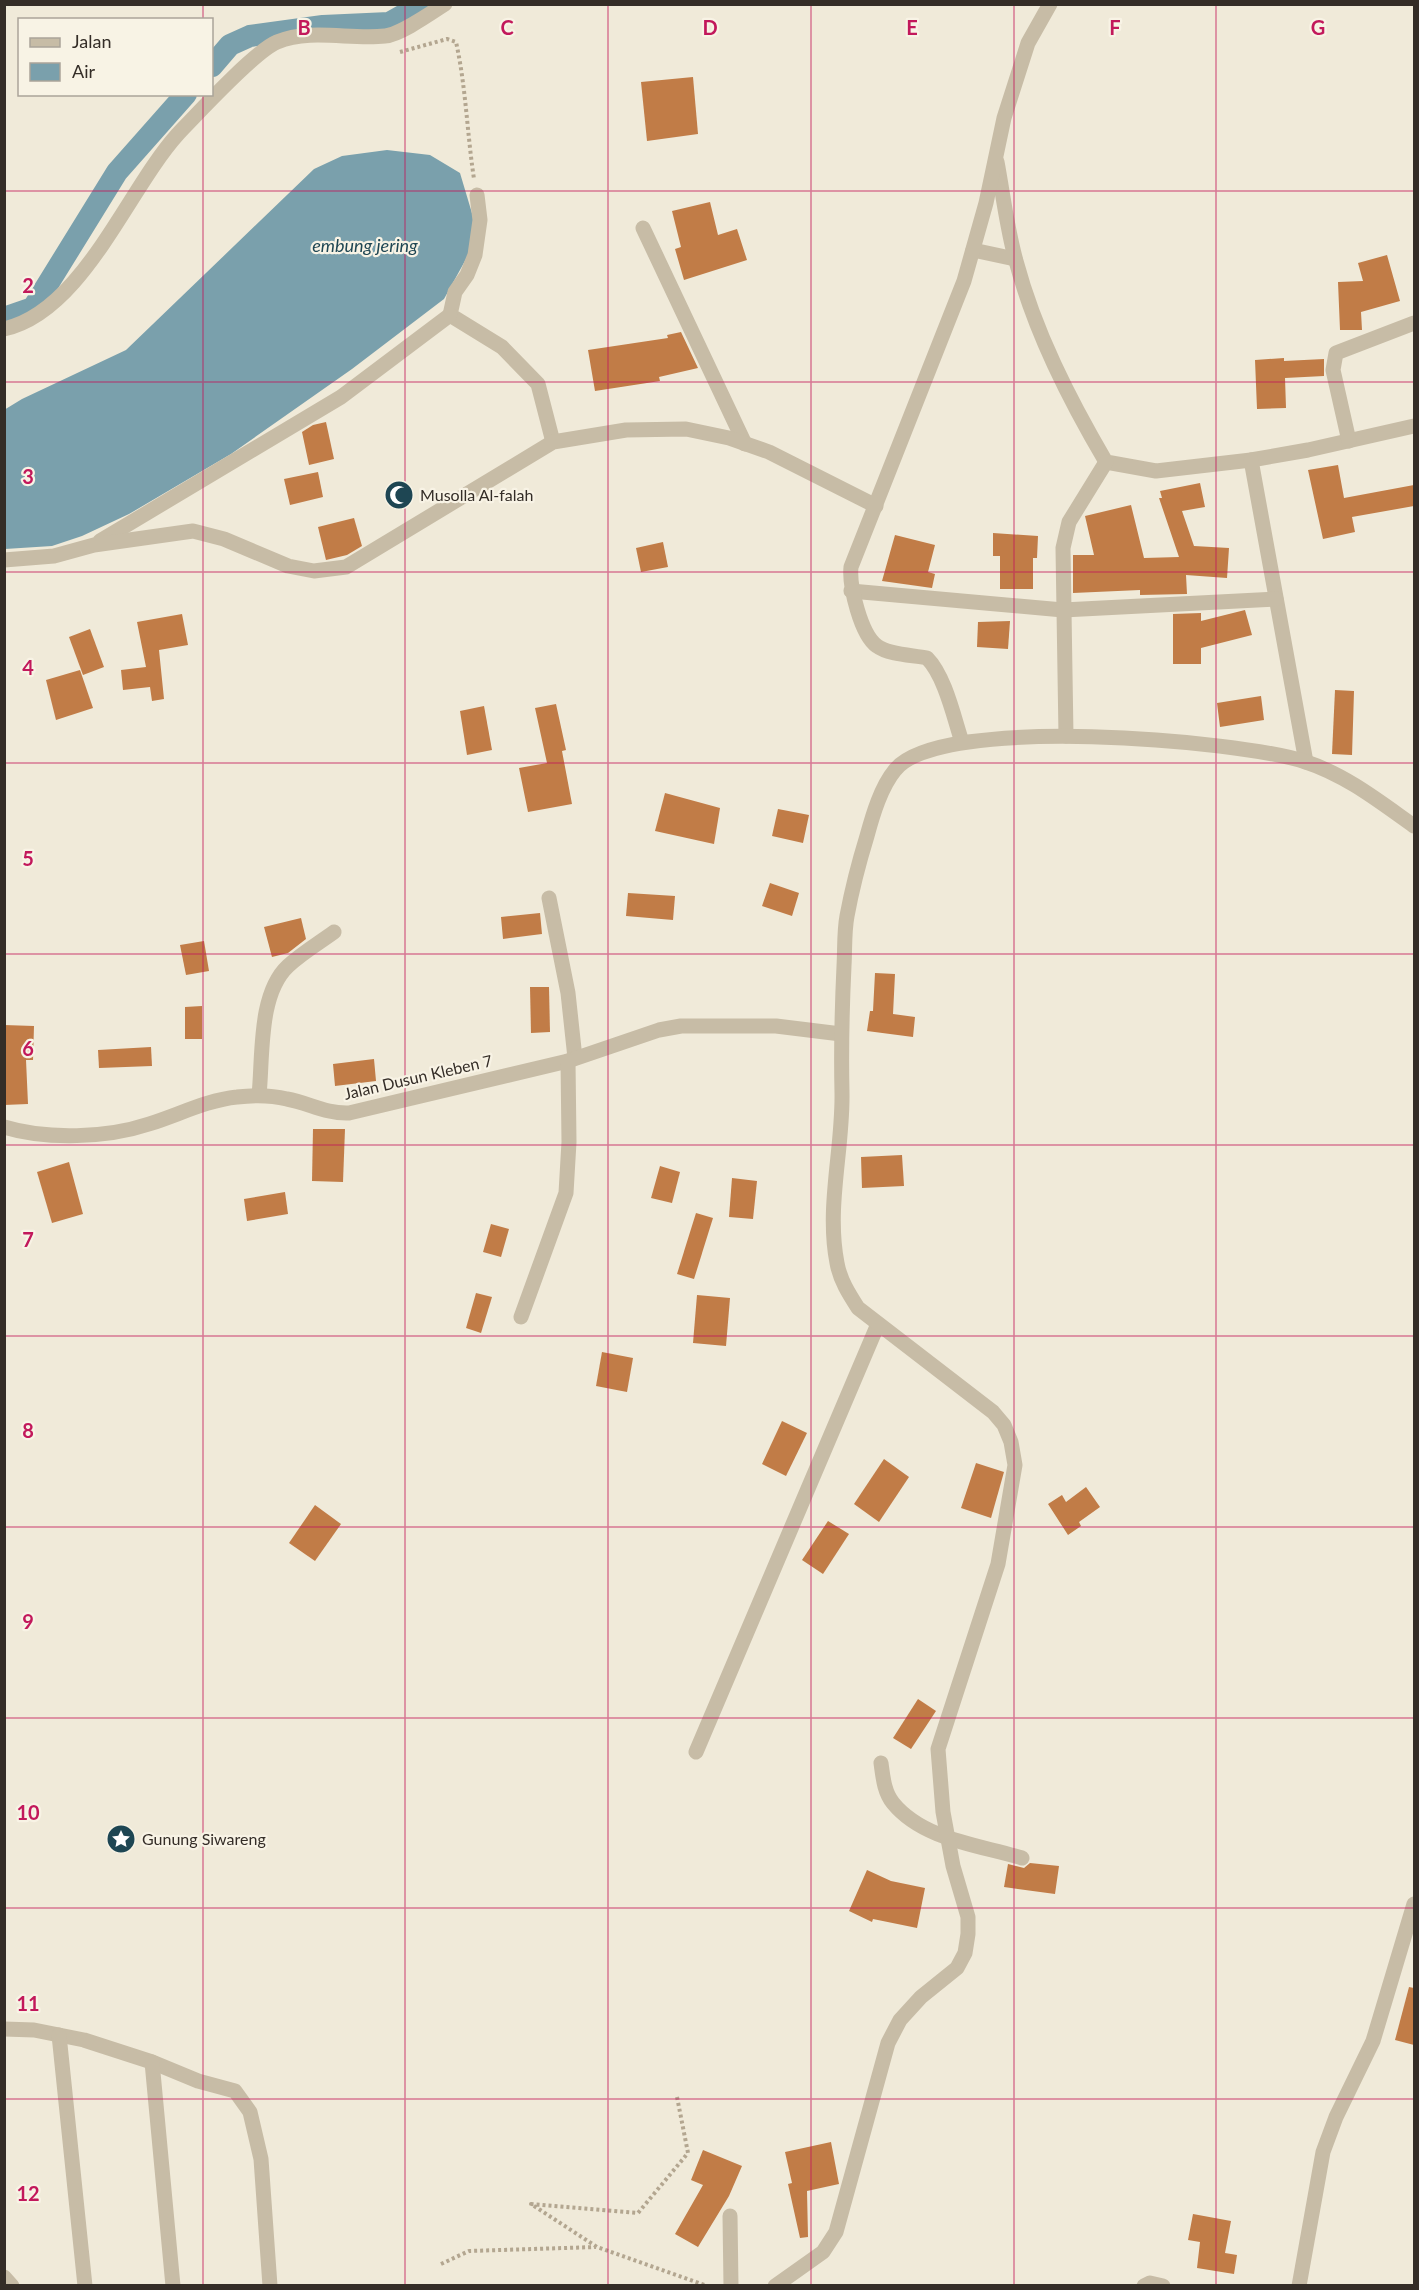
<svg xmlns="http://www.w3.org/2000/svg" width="1419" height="2290" font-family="Lato,sans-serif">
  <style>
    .water { fill: #7aa0ac }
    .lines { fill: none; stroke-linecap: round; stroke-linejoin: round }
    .canal { stroke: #7aa0ac; stroke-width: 22 }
    .building { fill: #c17c47 }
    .path { stroke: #b3a690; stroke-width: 4; stroke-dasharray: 3 3; stroke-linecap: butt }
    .minor { stroke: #c7bca6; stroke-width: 15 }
    .grid { fill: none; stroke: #c2185b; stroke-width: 1.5; stroke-opacity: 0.55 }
    .labels { text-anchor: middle; stroke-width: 4.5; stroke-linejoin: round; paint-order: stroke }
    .poi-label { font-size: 16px; fill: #342d27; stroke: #f8f3e5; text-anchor: start }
    .street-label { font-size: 16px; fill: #342d27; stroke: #f8f3e5 }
    .water-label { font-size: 18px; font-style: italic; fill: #1e4653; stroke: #f8f3e5 }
    .grid-label { font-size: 20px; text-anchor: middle; font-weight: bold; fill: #c2185b; stroke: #f8f3e5; stroke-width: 4.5; stroke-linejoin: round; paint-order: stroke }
  </style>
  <rect width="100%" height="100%" fill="#f0ead9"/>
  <path class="water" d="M 387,150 L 430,155 L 460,173 L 474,220 L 471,250 L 444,299 L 352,369 L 231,454 L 129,514 L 82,536 L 52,546 L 5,549 L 4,410 L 22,399 L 126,350 L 314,169 L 342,156 Z"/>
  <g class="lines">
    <g class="canal">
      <path d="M 212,66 L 230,45 L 250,36 L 323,26 L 389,23 L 423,4"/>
      <path d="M 4,318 L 33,308 L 117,172 L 186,94"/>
    </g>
  </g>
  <g class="building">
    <path d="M 693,77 L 698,134 L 647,141 L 641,82 Z"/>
    <path d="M 710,202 L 718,235 L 737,229 L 747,260 L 684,280 L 675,249 L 681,247 L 672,211 Z"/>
    <path d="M 1387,255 L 1400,301 L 1361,312 L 1362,330 L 1340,330 L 1338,282 L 1363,281 L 1358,263 Z"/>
    <path d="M 681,332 L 698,368 L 659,377 L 660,381 L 595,391 L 588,350 L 668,338 L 667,335 Z"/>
    <path d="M 1284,358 L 1284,361 L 1324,359 L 1324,376 L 1285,378 L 1286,408 L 1257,409 L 1255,360 Z"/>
    <path d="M 326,422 L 334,459 L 309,465 L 302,432 L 313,425 Z"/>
    <path d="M 1338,465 L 1344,498 L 1414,485 L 1414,506 L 1352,517 L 1355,532 L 1323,539 L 1308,470 Z"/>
    <path d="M 318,472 L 323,497 L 290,505 L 284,479 Z"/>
    <path d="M 1200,483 L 1205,507 L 1182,511 L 1194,546 L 1229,548 L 1227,578 L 1186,575 L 1187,594 L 1140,595 L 1140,590 L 1073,593 L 1073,555 L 1094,555 L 1085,516 L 1131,505 L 1144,558 L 1179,557 L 1159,498 L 1162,498 L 1160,491 Z"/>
    <path d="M 354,518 L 362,546 L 347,555 L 326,560 L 318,527 Z"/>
    <path d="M 993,533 L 1038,536 L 1037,558 L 1033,558 L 1033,589 L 1000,589 L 1000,556 L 993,556 Z"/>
    <path d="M 895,535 L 935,545 L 928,572 L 935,574 L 932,588 L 882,581 Z"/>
    <path d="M 663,542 L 668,567 L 641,572 L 636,548 Z"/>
    <path d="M 1245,610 L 1252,635 L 1201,648 L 1201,664 L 1173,664 L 1173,614 L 1201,613 L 1201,621 Z"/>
    <path d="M 182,614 L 188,645 L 159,650 L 164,699 L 152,701 L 150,687 L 123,690 L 121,670 L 146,667 L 137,622 Z"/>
    <path d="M 1010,621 L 1008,649 L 977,647 L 978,622 Z"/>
    <path d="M 90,629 L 104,667 L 83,675 L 69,637 Z"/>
    <path d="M 80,670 L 93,708 L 56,720 L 46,680 Z"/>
    <path d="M 1335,690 L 1354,691 L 1352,755 L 1332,754 Z"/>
    <path d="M 1261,696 L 1264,720 L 1220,727 L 1217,703 Z"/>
    <path d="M 556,704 L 566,750 L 562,751 L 572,804 L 528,812 L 519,768 L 547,763 L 535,708 Z"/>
    <path d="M 484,706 L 492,750 L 467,755 L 460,711 Z"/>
    <path d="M 665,793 L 720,808 L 714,844 L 655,831 Z"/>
    <path d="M 778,809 L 809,815 L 803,843 L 772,836 Z"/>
    <path d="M 770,883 L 799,893 L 792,916 L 762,906 Z"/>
    <path d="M 628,893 L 675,896 L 673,920 L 626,916 Z"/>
    <path d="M 540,913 L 542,934 L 503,939 L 501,917 Z"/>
    <path d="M 301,918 L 306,939 L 288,953 L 272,957 L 264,927 Z"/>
    <path d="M 204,941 L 209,971 L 186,975 L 180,945 Z"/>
    <path d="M 875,973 L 895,974 L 893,1014 L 915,1017 L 913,1037 L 867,1031 L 870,1011 L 873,1011 Z"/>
    <path d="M 530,987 L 549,987 L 550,1032 L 531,1033 Z"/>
    <path d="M 202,1006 L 202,1039 L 185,1039 L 185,1007 Z"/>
    <path d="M 4,1025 L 34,1026 L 33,1060 L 26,1060 L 28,1104 L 4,1105 Z"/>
    <path d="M 151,1047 L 152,1066 L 99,1068 L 98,1050 Z"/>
    <path d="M 374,1059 L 376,1081 L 335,1086 L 333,1064 Z"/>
    <path d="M 313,1129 L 345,1129 L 343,1182 L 312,1181 Z"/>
    <path d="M 902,1155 L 904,1186 L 862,1188 L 861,1157 Z"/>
    <path d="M 69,1162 L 83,1214 L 52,1223 L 37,1172 Z"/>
    <path d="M 660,1166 L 680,1172 L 672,1203 L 651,1198 Z"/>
    <path d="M 732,1178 L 757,1181 L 753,1219 L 729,1217 Z"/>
    <path d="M 285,1192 L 288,1214 L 247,1221 L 244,1199 Z"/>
    <path d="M 696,1213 L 713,1218 L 694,1279 L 677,1274 Z"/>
    <path d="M 491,1224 L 509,1229 L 501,1257 L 483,1252 Z"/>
    <path d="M 476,1293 L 492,1297 L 481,1333 L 466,1328 Z"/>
    <path d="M 697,1295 L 730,1298 L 726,1346 L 693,1343 Z"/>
    <path d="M 602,1352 L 633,1358 L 627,1392 L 596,1386 Z"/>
    <path d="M 782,1421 L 807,1433 L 786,1476 L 762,1464 Z"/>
    <path d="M 884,1459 L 909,1477 L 879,1522 L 854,1504 Z"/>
    <path d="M 976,1463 L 1004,1472 L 991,1518 L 961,1508 Z"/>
    <path d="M 1086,1487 L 1100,1507 L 1079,1522 L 1081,1526 L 1068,1535 L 1048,1504 L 1062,1495 L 1066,1502 Z"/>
    <path d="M 315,1505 L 341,1524 L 315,1561 L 289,1543 Z"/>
    <path d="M 828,1521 L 849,1534 L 823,1574 L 802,1560 Z"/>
    <path d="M 918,1699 L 936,1711 L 911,1749 L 893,1738 Z"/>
    <path d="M 1030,1863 L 1059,1866 L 1055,1894 L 1004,1887 L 1008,1864 L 1024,1868 Z"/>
    <path d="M 867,1870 L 891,1881 L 925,1888 L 917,1928 L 873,1919 L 872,1922 L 849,1911 Z"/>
    <path d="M 1409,1987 L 1414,1988 L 1414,2045 L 1395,2040 Z"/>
    <path d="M 831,2142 L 839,2184 L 807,2191 L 808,2237 L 800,2238 L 788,2184 L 792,2183 L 785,2152 Z"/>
    <path d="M 703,2150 L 742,2166 L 729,2196 L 698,2247 L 675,2234 L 703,2185 L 691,2180 Z"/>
    <path d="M 1193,2214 L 1231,2221 L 1225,2253 L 1237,2255 L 1234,2274 L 1197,2268 L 1200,2242 L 1188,2240 Z"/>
  </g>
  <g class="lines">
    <g class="path">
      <path d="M 400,52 L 447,39 L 456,42 C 466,87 467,133 474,179"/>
      <path d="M 677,2097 L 688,2153 L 638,2213 L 531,2204 L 597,2247 L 707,2286"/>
      <path d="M 441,2264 L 469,2251 L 596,2247"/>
    </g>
    <g class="minor">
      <path d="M 997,162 C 1003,194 1007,229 1016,261 C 1035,332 1069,399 1106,462 L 1156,471 L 1251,460 L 1308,450 L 1414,426"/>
      <path d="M 477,195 L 480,220 L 475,255 L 467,275 L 455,292 L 450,315 L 502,347 L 538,384 L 553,442"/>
      <path d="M 643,228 L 745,444"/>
      <path d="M 973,250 L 1015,259"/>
      <path d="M 4,329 C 82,312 127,191 177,135 C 196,115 255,51 277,42 C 311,28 350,40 385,36 C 400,35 431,13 445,4"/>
      <path d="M 1349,441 L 1333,370 L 1336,353 L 1414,323"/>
      <path d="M 1251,460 L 1306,762"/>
      <path d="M 100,541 L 341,397 L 450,315"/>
      <path d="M 4,560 L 54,556 L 94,545 L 193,531 L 224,539 L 288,566 L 314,571 L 346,567 L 553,442 L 626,430 L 686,429 L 729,438 L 769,452 L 876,506"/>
      <path d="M 851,591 L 1063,610 L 1276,599"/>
      <path d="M 1066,736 L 1063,548 L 1069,522 L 1106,462"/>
      <path d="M 962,742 C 954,718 945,676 927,658 C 913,655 889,655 877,646 C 861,635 849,586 851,567 L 964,281 L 986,203 L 1004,118 L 1028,43 L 1050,4"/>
      <path d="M 549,898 L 568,993 L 575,1058"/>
      <path d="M 259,1095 C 263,1057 258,994 288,966 C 302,953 319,943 334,932"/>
      <path d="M 4,1127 C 47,1140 107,1138 149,1124 C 178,1115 207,1100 237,1097 C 253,1095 271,1095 287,1099 C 309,1103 326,1114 349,1113 L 568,1061 L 659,1030 L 681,1026 L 776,1026 L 841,1034"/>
      <path d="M 521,1317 L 566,1193 L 569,1142 L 568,1061"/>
      <path d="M 696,1752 L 878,1324"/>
      <path d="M 881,1763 C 883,1777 884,1792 893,1803 C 923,1840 980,1845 1022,1858"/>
      <path d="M 4,2029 L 34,2030 L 84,2040 L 152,2062 L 198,2081 L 235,2091 L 250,2112 L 261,2159 L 270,2286"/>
      <path d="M 59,2035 L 85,2286"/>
      <path d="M 152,2062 L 173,2286"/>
      <path d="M 730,2216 L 731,2286"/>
      <path d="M 4,2277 L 12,2286"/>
      <path d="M 775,2286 L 823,2252 L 836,2232 L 888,2043 L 900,2020 L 921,1997 L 957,1968 L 965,1953 L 968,1934 L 968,1917 L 953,1866 L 943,1812 L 938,1749 L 998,1564 L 1015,1465 L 1011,1442 L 1004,1425 L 993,1412 L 858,1308 C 849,1294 840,1280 837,1263 C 826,1207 843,1149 842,1093 C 841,1050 842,1008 844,966 C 845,949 844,932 847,916 C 852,889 859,862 867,836 C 873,814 881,787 895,770 C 939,714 1239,740 1306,762 C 1346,775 1380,802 1414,826"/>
      <path d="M 1144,2286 L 1150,2283 L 1163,2286"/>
      <path d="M 1299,2286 L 1323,2152 L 1336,2117 L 1373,2041 L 1414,1904"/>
    </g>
  </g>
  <path class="grid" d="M 203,4 L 203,20M 405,4 L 405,2286M 608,4 L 608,2286M 811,4 L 811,2286M 1014,4 L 1014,2286M 1216,4 L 1216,2286M 203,94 L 203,2286M 4,191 L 1414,191M 4,382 L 1414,382M 4,572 L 1414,572M 4,763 L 1414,763M 4,954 L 1414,954M 4,1145 L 1414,1145M 4,1336 L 1414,1336M 4,1527 L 1414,1527M 4,1718 L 1414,1718M 4,1908 L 1414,1908M 4,2099 L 1414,2099"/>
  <defs>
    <g id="mosque-disc" transform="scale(1.5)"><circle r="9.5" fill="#1e4653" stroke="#f8f3e5"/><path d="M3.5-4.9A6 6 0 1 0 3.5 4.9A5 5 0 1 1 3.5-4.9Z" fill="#fff"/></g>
    <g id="sight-disc" transform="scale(1.5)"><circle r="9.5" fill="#1e4653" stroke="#f8f3e5"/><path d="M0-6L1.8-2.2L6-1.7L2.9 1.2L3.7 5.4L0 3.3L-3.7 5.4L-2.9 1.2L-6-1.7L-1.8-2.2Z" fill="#fff"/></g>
  </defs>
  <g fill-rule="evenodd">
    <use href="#mosque-disc" x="399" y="495"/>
    <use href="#sight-disc" x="121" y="1839"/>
  </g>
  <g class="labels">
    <g class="poi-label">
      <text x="420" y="501">Musolla Al-falah</text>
      <text x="142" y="1845">Gunung Siwareng</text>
    </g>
    <g class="street-label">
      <text transform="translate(418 1077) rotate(-13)" y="6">Jalan Dusun Kleben 7</text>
    </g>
    <g class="water-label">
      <text x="365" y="252">embung jering</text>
    </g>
  </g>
  <g class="grid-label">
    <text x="304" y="35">B</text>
    <text x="507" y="35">C</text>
    <text x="710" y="35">D</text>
    <text x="912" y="35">E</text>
    <text x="1115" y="35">F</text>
    <text x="1318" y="35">G</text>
    <text x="28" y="293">2</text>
    <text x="28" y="484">3</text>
    <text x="28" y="675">4</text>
    <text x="28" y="866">5</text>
    <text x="28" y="1056">6</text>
    <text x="28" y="1247">7</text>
    <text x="28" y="1438">8</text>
    <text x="28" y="1629">9</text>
    <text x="28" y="1820">10</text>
    <text x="28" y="2011">11</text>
    <text x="28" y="2201">12</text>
  </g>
  <rect width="1419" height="2290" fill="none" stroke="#342d27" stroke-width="12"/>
  <rect x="18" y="18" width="195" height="78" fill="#f8f3e5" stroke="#aaa499" stroke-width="1.5"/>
  <rect x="30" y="38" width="30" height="9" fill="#c7bca6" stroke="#aaa499" stroke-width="1.5"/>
  <text x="72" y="48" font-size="18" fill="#342d27">Jalan</text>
  <rect x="30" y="63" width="30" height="18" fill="#7aa0ac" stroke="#aaa499" stroke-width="1.5"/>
  <text x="72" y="78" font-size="18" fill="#342d27">Air</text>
</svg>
